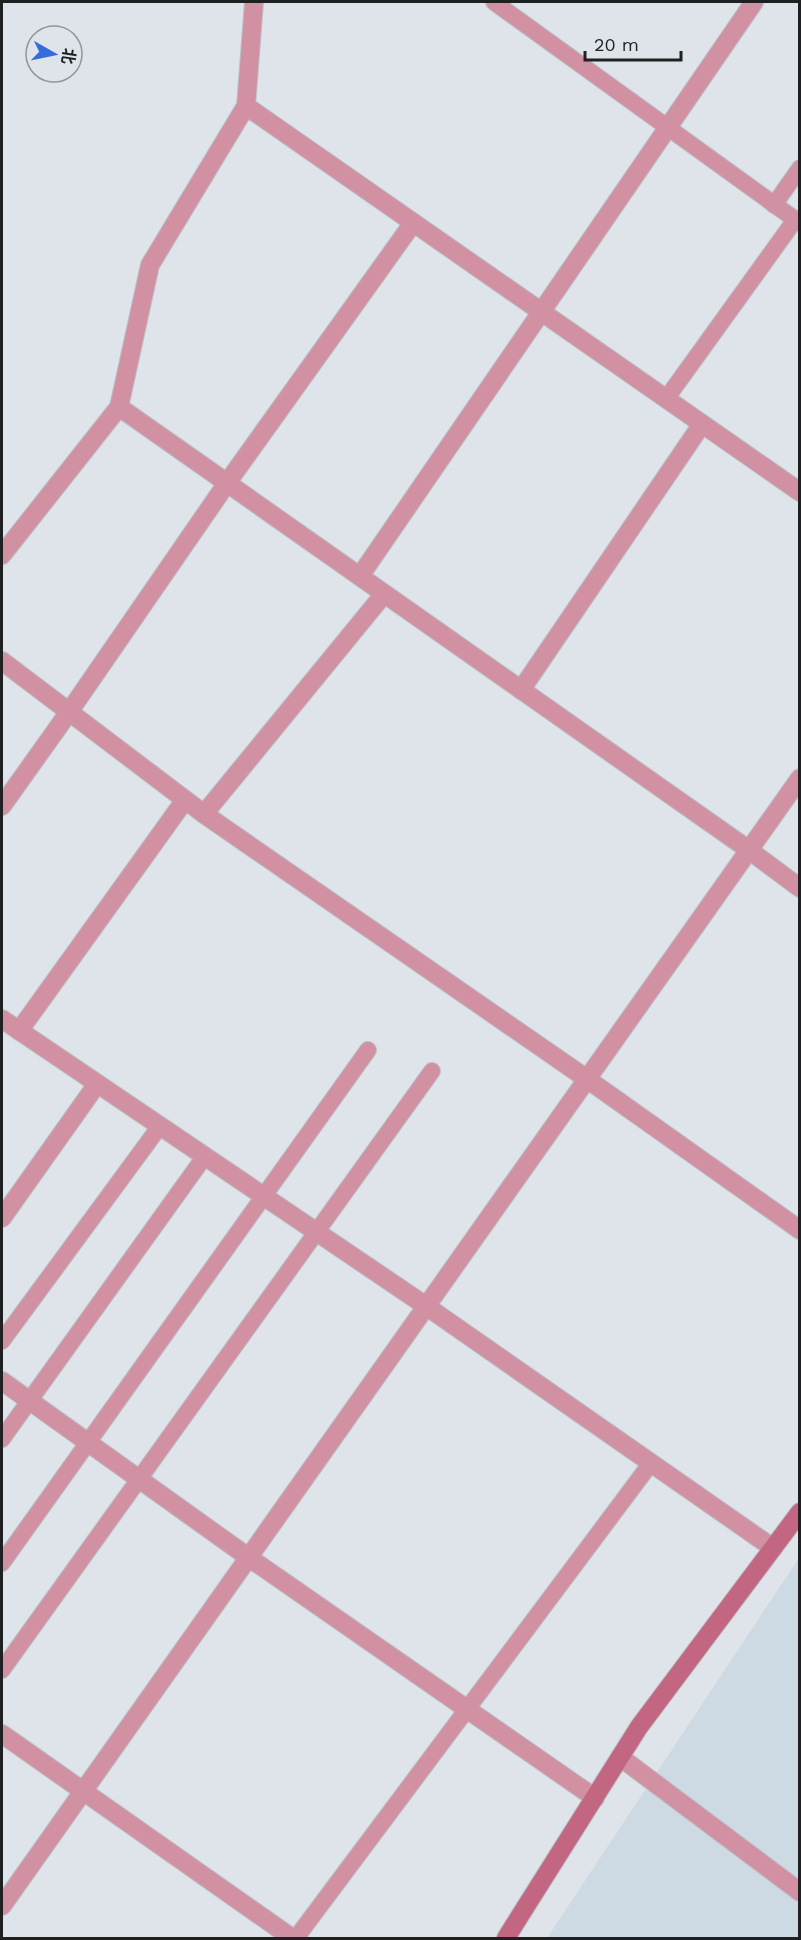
<svg xmlns="http://www.w3.org/2000/svg" width="801" height="1940" font-family="'Work Sans','Noto Sans SC',sans-serif">
  <style>
    .built { fill: #cdd9e3 }
    .lines { fill: none; stroke-linecap: round; stroke-linejoin: round }
    .lane-casing { stroke: #bbc1c5; stroke-width: 18 }
    .street-casing { stroke: #bbc1c5; stroke-width: 20 }
    .secondary-casing { stroke: #bbc1c5; stroke-width: 20 }
    .lane { stroke: #d191a2; stroke-width: 16 }
    .street { stroke: #d191a2; stroke-width: 18 }
    .secondary { stroke: #c36682; stroke-width: 18 }
  </style>
  <rect width="100%" height="100%" fill="#dee4e9"/>
  <path class="built" d="M 799,1558 L 799,1938 L 547,1938 Z"/>
  <g class="lines">
    <g class="lane-casing">
      <g id="lane">
        <path d="M 494,2 L 800,223"/>
        <path d="M 774,205 L 800,168"/>
        <path d="M 666,399 L 795,220"/>
        <path d="M 2,1341 L 160,1126"/>
        <path d="M 2,1439 L 205,1156"/>
        <path d="M 2,1563 L 368,1050"/>
        <path d="M 2,1670 L 432,1071"/>
        <path d="M 296,1938 L 651,1463"/>
      </g>
    </g>
    <g class="street-casing">
      <g id="street">
        <path d="M 246,106 L 800,492"/>
        <path d="M 119,407 L 749,850 L 800,888"/>
        <path d="M 2,555 L 119,407 L 150,265 L 246,106 L 254,2"/>
        <path d="M 360,576 L 754,2"/>
        <path d="M 2,661 L 204,814 L 587,1079 L 800,1230"/>
        <path d="M 521,690 L 702,424"/>
        <path d="M 2,806 L 69,712 L 227,483 L 413,223"/>
        <path d="M 204,814 L 384,594"/>
        <path d="M 2,1019 L 426,1306 L 773,1548"/>
        <path d="M 19,1031 L 185,800"/>
        <path d="M 2,1218 L 97,1084"/>
        <path d="M 2,1381 L 248,1557 L 595,1798"/>
        <path d="M 2,1734 L 292,1938"/>
        <path d="M 620,1757 L 800,1892"/>
        <path d="M 2,1906 L 800,778"/>
      </g>
    </g>
    <g class="secondary-casing">
      <path id="secondary" d="M 506,1938 L 639,1727 L 800,1512"/>
    </g>
    <use href="#lane" class="lane"/>
    <use href="#street" class="street"/>
    <use href="#secondary" class="secondary"/>
  </g>
  <rect width="801" height="1940" fill="none" stroke="#1e2022" stroke-width="6"/>
  <g transform="translate(54 54) rotate(99)"><circle r="28" fill="#dee4e9" stroke="#919699" stroke-width="1.5"/>
  <path d="M0-4.5L10 22L0 15L-10 22Z" fill="#376cdc"/>
  <text y="-9" font-size="16" font-weight="bold" text-anchor="middle" fill="#1e2022">北</text>
  </g>
  <path d="M585 51v9h96v-9" fill="none" stroke="#1e2022" stroke-width="3"/>
  <text x="594" y="51" font-size="18" fill="#1e2022" stroke="#dee4e9" stroke-width="4.5" paint-order="stroke">20 m</text>
</svg>
